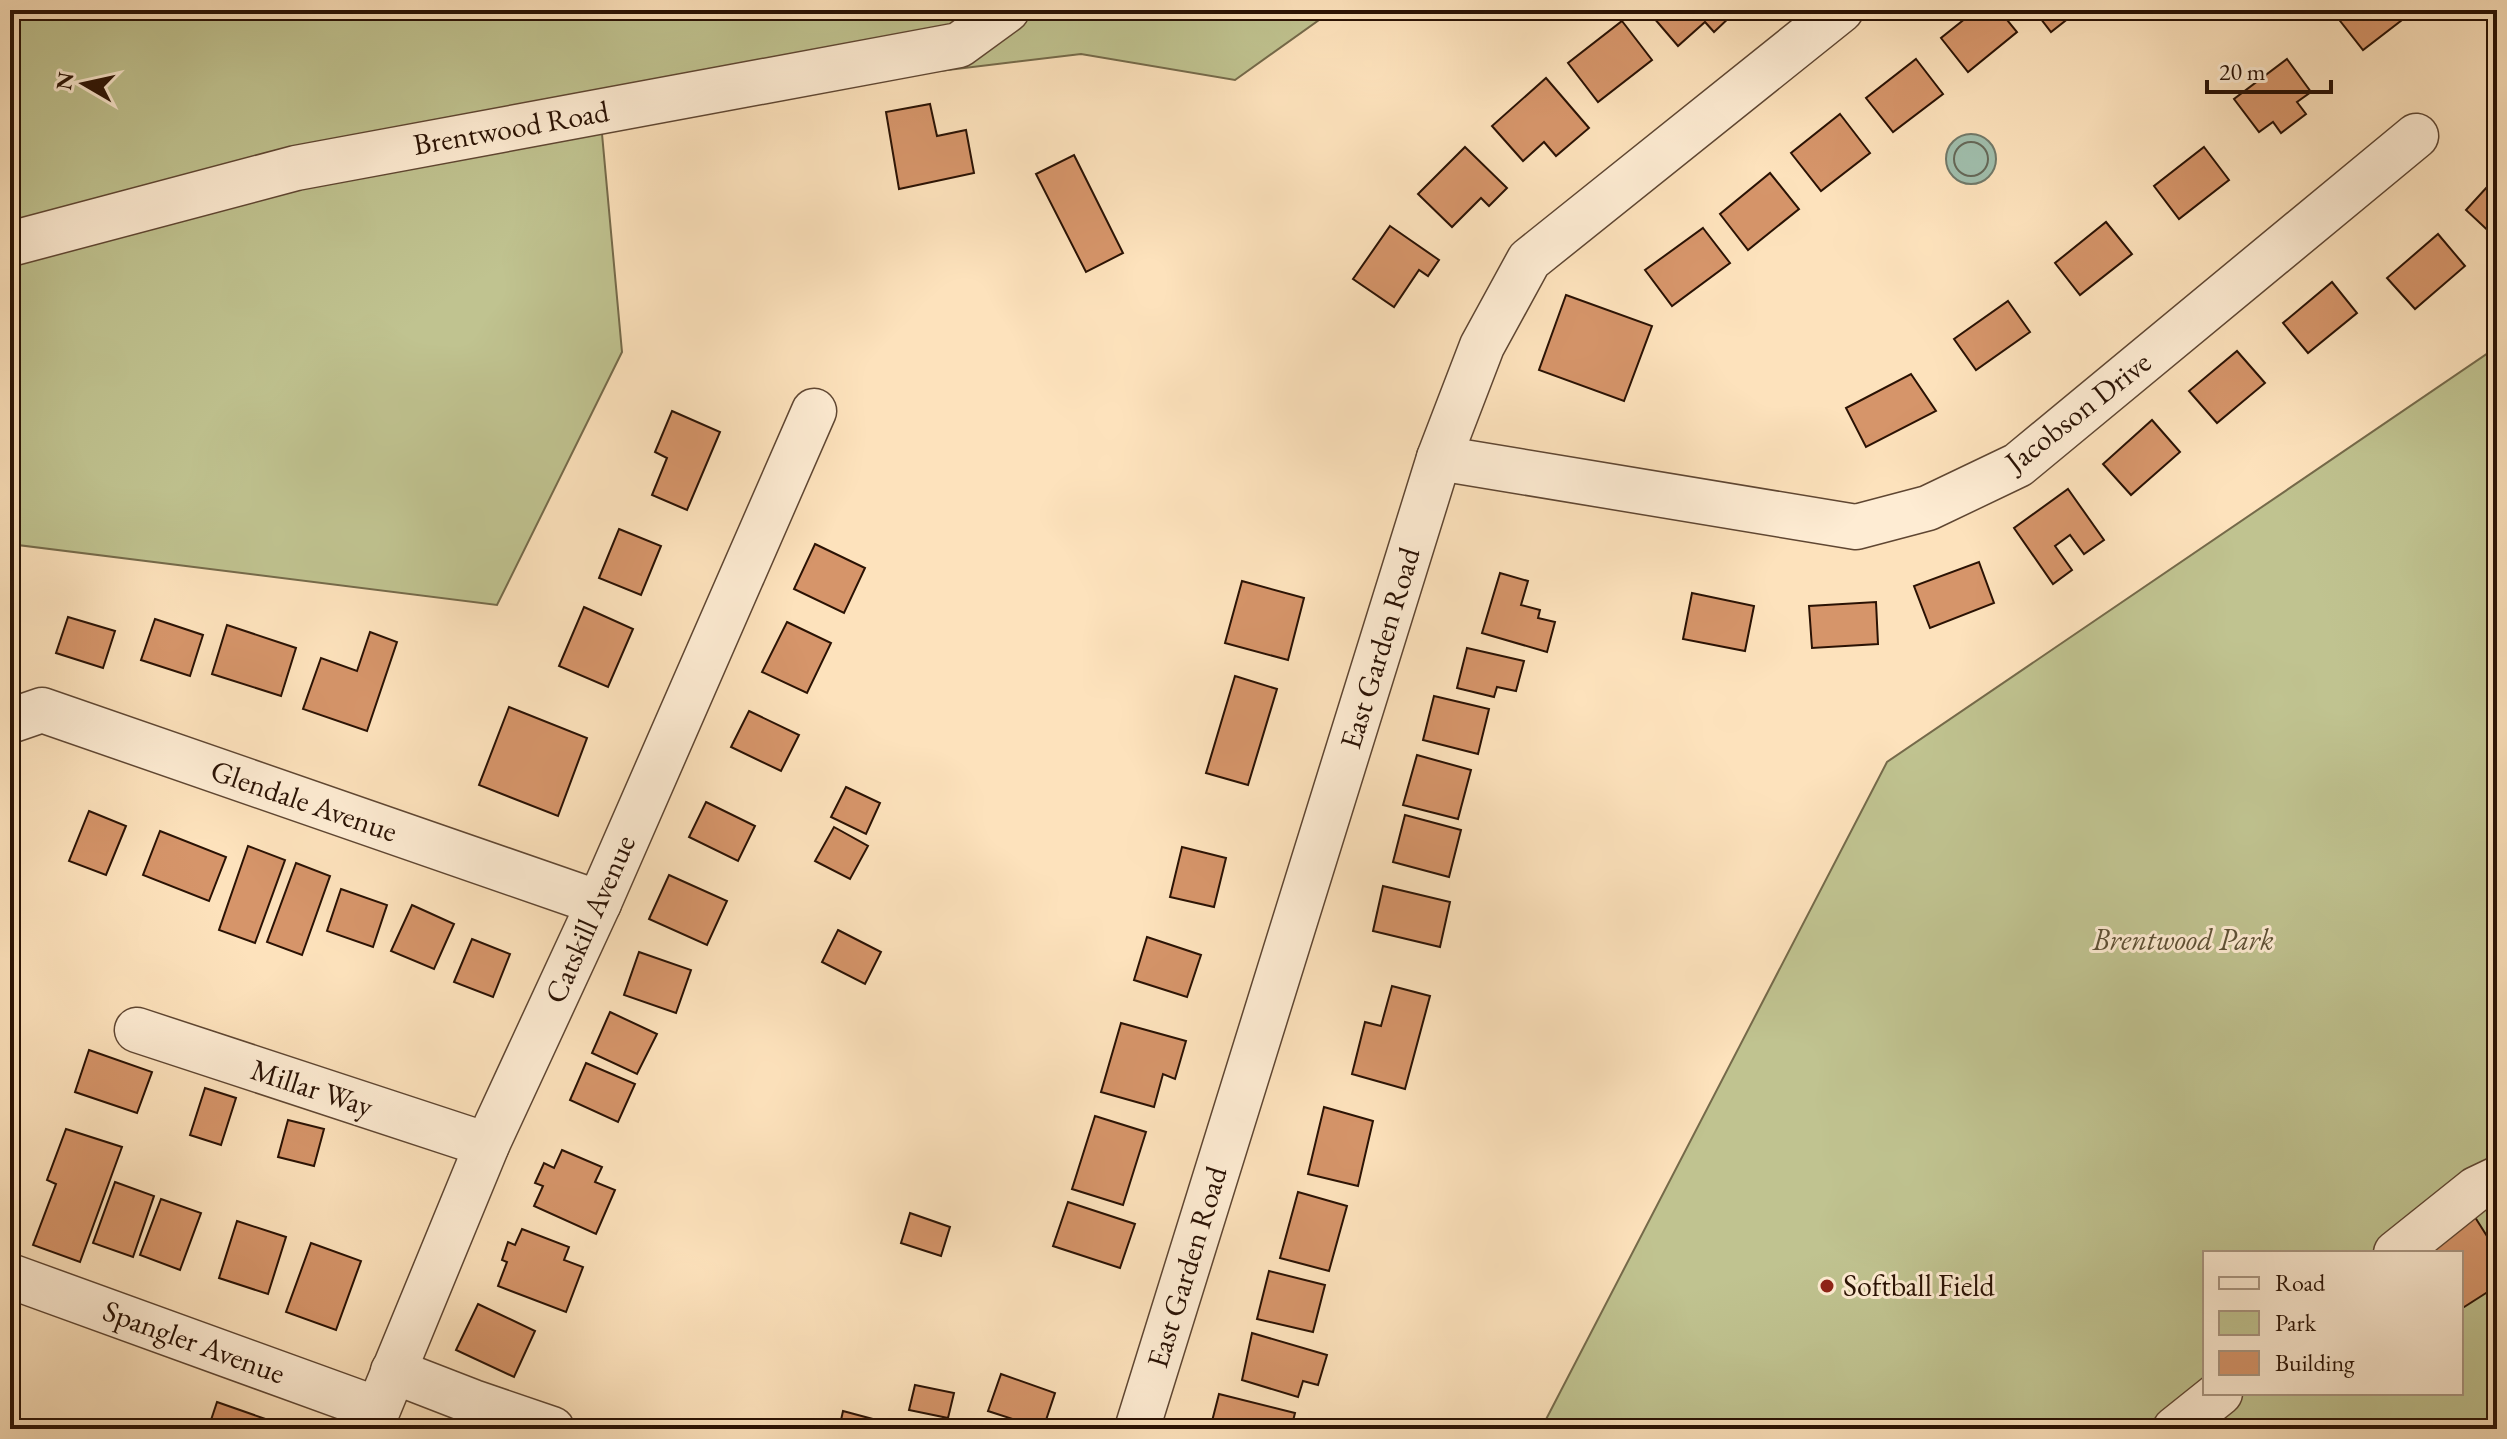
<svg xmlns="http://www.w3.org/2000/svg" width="2507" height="1439" font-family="'EB Garamond',serif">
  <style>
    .green { fill: #c0c390; stroke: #756a4a; stroke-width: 2; fill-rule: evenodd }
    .water { fill: #a0beac; stroke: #717969; stroke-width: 2 }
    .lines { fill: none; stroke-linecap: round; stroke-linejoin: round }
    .shore { stroke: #656858; stroke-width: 2 }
    .building { fill: #d6956a; stroke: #2a1204; stroke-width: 2 }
    .minor-casing { stroke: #5f4632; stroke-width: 47 }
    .minor { stroke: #feecd3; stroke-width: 44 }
    .poi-dot { fill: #8f2418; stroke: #feecd3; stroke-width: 3 }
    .labels { text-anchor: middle; stroke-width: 6; stroke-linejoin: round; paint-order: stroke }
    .street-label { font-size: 30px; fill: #2a1204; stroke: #feecd3 }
    .park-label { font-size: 30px; font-style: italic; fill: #5e5035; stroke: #feecd3 }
    .poi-label { font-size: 30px; fill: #2a1204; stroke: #feecd3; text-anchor: start }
  </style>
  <rect width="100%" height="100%" fill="#fde2bc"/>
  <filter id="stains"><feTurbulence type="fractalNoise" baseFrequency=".0025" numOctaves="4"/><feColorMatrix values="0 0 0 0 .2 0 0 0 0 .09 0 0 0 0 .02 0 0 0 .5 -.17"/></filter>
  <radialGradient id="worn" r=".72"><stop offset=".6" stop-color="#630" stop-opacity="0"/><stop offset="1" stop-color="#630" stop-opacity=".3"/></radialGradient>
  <g class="green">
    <path d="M 10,10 L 1333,10 L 1235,80 L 1081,54 L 600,112 L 622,352 L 497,605 L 10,544 Z"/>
    <path d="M 2497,347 L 2497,1429 L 1541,1429 L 1887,762 ZM 2205,1253 L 2461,1253 L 2461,1393 L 2205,1393 Z"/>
  </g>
  <circle class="water" cx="1971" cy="159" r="25"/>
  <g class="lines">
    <circle class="shore" cx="1971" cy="159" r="17"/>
  </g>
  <g class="building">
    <path d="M 1647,10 L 1726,10 L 1731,16 L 1714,32 L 1705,22 L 1678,46 Z"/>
    <path d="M 1976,10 L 1999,10 L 2017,32 L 1968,72 L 1941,38 Z"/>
    <path d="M 2034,10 L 2079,10 L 2051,32 Z"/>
    <path d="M 2346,10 L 2415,10 L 2363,50 L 2337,17 Z"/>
    <path d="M 2473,10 L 2497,10 L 2497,28 Z"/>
    <path d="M 1622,21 L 1652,60 L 1598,102 L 1568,63 Z"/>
    <path d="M 1916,59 L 1943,94 L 1893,132 L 1866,98 Z"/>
    <path d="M 2287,59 L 2311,92 L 2297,102 L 2306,114 L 2281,133 L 2273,122 L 2259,132 L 2234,99 Z"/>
    <path d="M 1546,78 L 1589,128 L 1556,156 L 1544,142 L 1523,161 L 1492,126 Z"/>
    <path d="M 930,104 L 937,136 L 966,130 L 974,173 L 899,189 L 886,112 Z"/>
    <path d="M 1840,114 L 1870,153 L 1821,191 L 1791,153 Z"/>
    <path d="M 1465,147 L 1507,188 L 1489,206 L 1481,198 L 1452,227 L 1418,194 Z"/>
    <path d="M 2204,147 L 2229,180 L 2179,219 L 2154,186 Z"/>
    <path d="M 1074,155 L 1123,253 L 1086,272 L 1036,174 Z"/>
    <path d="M 1770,173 L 1799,209 L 1748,250 L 1720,214 Z"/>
    <path d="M 2497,176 L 2497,239 L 2466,210 Z"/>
    <path d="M 2106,222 L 2132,254 L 2080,295 L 2055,263 Z"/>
    <path d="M 1390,226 L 1439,260 L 1428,276 L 1419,270 L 1394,307 L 1353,279 Z"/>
    <path d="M 1703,228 L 1730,263 L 1672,306 L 1645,270 Z"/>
    <path d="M 2438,234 L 2465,266 L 2415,309 L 2387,278 Z"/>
    <path d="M 2332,282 L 2357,313 L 2308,353 L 2283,323 Z"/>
    <path d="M 1566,295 L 1652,326 L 1624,401 L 1539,370 Z"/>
    <path d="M 2008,301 L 2030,332 L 1976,370 L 1954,339 Z"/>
    <path d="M 2237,351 L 2265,383 L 2217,423 L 2189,391 Z"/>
    <path d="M 1911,374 L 1936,411 L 1866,447 L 1846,408 Z"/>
    <path d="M 672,411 L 720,432 L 687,510 L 652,495 L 667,458 L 655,452 Z"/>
    <path d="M 2152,420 L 2180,452 L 2131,495 L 2103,464 Z"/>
    <path d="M 2068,489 L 2104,540 L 2084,554 L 2070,535 L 2055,546 L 2072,570 L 2053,584 L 2014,528 Z"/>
    <path d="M 619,529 L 661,546 L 641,595 L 599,578 Z"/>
    <path d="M 815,544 L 865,568 L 844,613 L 794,589 Z"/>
    <path d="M 1979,562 L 1994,603 L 1930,628 L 1914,586 Z"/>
    <path d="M 1500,573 L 1528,581 L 1521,605 L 1540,610 L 1538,618 L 1555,622 L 1547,652 L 1482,633 Z"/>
    <path d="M 1242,581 L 1304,598 L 1288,660 L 1225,643 Z"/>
    <path d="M 1692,593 L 1754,606 L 1745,651 L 1683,639 Z"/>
    <path d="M 1876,602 L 1878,644 L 1812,648 L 1809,606 Z"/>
    <path d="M 584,607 L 633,629 L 608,687 L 559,666 Z"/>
    <path d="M 68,617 L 115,631 L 103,668 L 56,653 Z"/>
    <path d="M 155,619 L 203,635 L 190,676 L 141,660 Z"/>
    <path d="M 787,622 L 831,643 L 807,693 L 762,672 Z"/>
    <path d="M 227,625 L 296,648 L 281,696 L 212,674 Z"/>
    <path d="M 370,632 L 397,642 L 367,731 L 303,709 L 321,658 L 357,671 Z"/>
    <path d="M 1467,648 L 1524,661 L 1516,691 L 1497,687 L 1494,697 L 1457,688 Z"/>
    <path d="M 1235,676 L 1277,689 L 1248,785 L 1206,773 Z"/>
    <path d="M 1434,696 L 1489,709 L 1478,754 L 1423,740 Z"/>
    <path d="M 509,707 L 587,738 L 558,816 L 479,785 Z"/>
    <path d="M 749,711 L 799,735 L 781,771 L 731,747 Z"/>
    <path d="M 1417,755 L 1471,770 L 1458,819 L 1403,805 Z"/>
    <path d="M 846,787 L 880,803 L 866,834 L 831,817 Z"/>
    <path d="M 706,802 L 755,826 L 738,861 L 689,837 Z"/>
    <path d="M 89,811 L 126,826 L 106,875 L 69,861 Z"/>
    <path d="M 1405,815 L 1461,830 L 1449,877 L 1393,862 Z"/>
    <path d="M 834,827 L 868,846 L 850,879 L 815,861 Z"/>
    <path d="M 160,831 L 226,857 L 209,901 L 143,875 Z"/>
    <path d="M 248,846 L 285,860 L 255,943 L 219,930 Z"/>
    <path d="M 1182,847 L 1226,858 L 1214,907 L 1170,897 Z"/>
    <path d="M 296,863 L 330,876 L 302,955 L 267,942 Z"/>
    <path d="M 669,875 L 727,901 L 707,945 L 649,919 Z"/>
    <path d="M 1383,886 L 1450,902 L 1440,947 L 1373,931 Z"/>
    <path d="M 341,889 L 387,905 L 373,947 L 327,931 Z"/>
    <path d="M 412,905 L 454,924 L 434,969 L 391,951 Z"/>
    <path d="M 838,930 L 881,952 L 865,984 L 822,962 Z"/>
    <path d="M 1147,937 L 1201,955 L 1187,997 L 1134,980 Z"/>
    <path d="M 472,939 L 510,954 L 493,997 L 454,982 Z"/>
    <path d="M 639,952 L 691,970 L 676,1013 L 624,995 Z"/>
    <path d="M 1392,986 L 1430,996 L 1405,1089 L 1352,1074 L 1365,1022 L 1381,1026 Z"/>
    <path d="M 610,1012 L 657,1034 L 637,1074 L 592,1053 Z"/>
    <path d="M 1121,1023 L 1186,1041 L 1175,1079 L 1163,1074 L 1154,1107 L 1101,1092 Z"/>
    <path d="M 89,1050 L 152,1072 L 137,1113 L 75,1092 Z"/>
    <path d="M 586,1063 L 635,1084 L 618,1122 L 570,1100 Z"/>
    <path d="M 205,1088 L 236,1098 L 221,1145 L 190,1135 Z"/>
    <path d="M 1324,1107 L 1373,1121 L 1358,1186 L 1308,1174 Z"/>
    <path d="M 1095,1116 L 1146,1132 L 1123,1205 L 1072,1189 Z"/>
    <path d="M 288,1120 L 324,1129 L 314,1166 L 278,1157 Z"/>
    <path d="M 66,1129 L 122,1147 L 80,1262 L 33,1245 L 56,1184 L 47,1180 Z"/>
    <path d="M 562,1150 L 602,1167 L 595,1182 L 615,1190 L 596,1234 L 534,1206 L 543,1186 L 535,1183 L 544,1163 L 554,1168 Z"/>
    <path d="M 115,1182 L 154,1196 L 133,1257 L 93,1243 Z"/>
    <path d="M 1298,1192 L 1347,1206 L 1329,1271 L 1280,1258 Z"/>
    <path d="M 161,1199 L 201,1213 L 180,1270 L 140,1255 Z"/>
    <path d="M 1068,1202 L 1135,1224 L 1120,1268 L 1053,1246 Z"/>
    <path d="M 910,1213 L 950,1227 L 941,1256 L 901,1243 Z"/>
    <path d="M 2473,1214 L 2497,1252 L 2497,1286 L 2461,1309 L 2461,1253 L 2412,1253 Z"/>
    <path d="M 237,1221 L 286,1237 L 268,1294 L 219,1278 Z"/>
    <path d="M 522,1229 L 569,1247 L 564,1260 L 583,1267 L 566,1312 L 498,1286 L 507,1262 L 502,1260 L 508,1242 L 515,1245 Z"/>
    <path d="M 311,1243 L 361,1261 L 336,1330 L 286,1312 Z"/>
    <path d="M 1269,1271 L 1325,1285 L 1313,1332 L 1257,1319 Z"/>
    <path d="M 478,1304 L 535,1331 L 514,1377 L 456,1350 Z"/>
    <path d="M 1252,1333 L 1327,1355 L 1318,1385 L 1303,1381 L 1298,1397 L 1242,1380 Z"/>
    <path d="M 1001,1374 L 1055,1393 L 1043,1429 L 988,1411 Z"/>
    <path d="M 915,1385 L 954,1393 L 948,1418 L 909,1410 Z"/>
    <path d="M 1219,1394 L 1295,1413 L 1291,1429 L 1210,1429 Z"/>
    <path d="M 217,1402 L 274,1422 L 272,1429 L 208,1429 Z"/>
    <path d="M 843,1411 L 884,1422 L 882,1429 L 839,1429 Z"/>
  </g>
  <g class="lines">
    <g class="minor-casing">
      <g id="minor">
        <path d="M 10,244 L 296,168 L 959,45 L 1007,10"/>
        <path d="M 1439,458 L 1856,527 L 1928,508 L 2018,465 L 2416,136"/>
        <path d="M 10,721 L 42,710 L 599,903"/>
        <path d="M 137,1030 L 487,1145"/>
        <path d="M 2396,1253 L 2476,1189 L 2497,1179"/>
        <path d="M 10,1276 L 377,1409"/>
        <path d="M 393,1371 L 473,1402 L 552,1429"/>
        <path d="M 370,1429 L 487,1145 L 599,903 L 814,411"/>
        <path d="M 1137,1429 L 1439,458 L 1482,346 L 1529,260 L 1841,10"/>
        <path d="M 2175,1429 L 2220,1393"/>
      </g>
    </g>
    <use href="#minor" class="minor"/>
  </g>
  <circle class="poi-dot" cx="1827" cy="1286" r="8"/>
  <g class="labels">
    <g class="street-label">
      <text transform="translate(511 128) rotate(-10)" y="10">Brentwood Road</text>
      <text transform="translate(2078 412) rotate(-38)" y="10">Jacobson Drive</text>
      <text transform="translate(1380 648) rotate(-73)" y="10">East Garden Road</text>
      <text transform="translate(304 801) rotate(19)" y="10">Glendale Avenue</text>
      <text transform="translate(590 919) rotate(-66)" y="10">Catskill Avenue</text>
      <text transform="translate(312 1088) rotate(18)" y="10">Millar Way</text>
      <text transform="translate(1187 1267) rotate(-73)" y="10">East Garden Road</text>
      <text transform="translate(194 1342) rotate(20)" y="10">Spangler Avenue</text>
    </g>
    <g class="park-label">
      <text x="2183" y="950">Brentwood Park</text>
    </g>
    <g class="poi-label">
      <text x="1843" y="1296">Softball Field</text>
    </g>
  </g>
  <rect width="2507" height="1439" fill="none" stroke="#fde2bc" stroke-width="40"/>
  <rect x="12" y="12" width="2483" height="1415" fill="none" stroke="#2a1204" stroke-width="4"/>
  <rect x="20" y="20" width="2467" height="1399" fill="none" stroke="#2a1204" stroke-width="2"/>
  <rect x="2203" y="1251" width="260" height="144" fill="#feecd3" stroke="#a99580" stroke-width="2"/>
  <rect x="2219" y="1277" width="40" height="12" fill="#feecd3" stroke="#a99580" stroke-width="2"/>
  <text x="2275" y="1291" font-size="24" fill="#2a1204">Road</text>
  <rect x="2219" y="1311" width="40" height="24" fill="#c0c390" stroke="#a99580" stroke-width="2"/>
  <text x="2275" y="1331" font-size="24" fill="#2a1204">Park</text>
  <rect x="2219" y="1351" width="40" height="24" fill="#d6956a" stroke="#a99580" stroke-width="2"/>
  <text x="2275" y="1371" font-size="24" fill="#2a1204">Building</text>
  <g transform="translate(84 84) rotate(279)" stroke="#feecd3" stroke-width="6" paint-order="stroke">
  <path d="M0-6L14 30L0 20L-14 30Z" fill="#2a1204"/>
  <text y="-12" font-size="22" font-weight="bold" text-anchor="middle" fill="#2a1204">N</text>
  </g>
  <path d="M2207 80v12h124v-12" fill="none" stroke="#2a1204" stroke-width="4"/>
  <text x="2219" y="80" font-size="24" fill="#2a1204" stroke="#feecd3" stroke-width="6" paint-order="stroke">20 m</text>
  <rect width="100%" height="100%" filter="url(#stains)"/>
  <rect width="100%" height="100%" fill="url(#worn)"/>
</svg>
